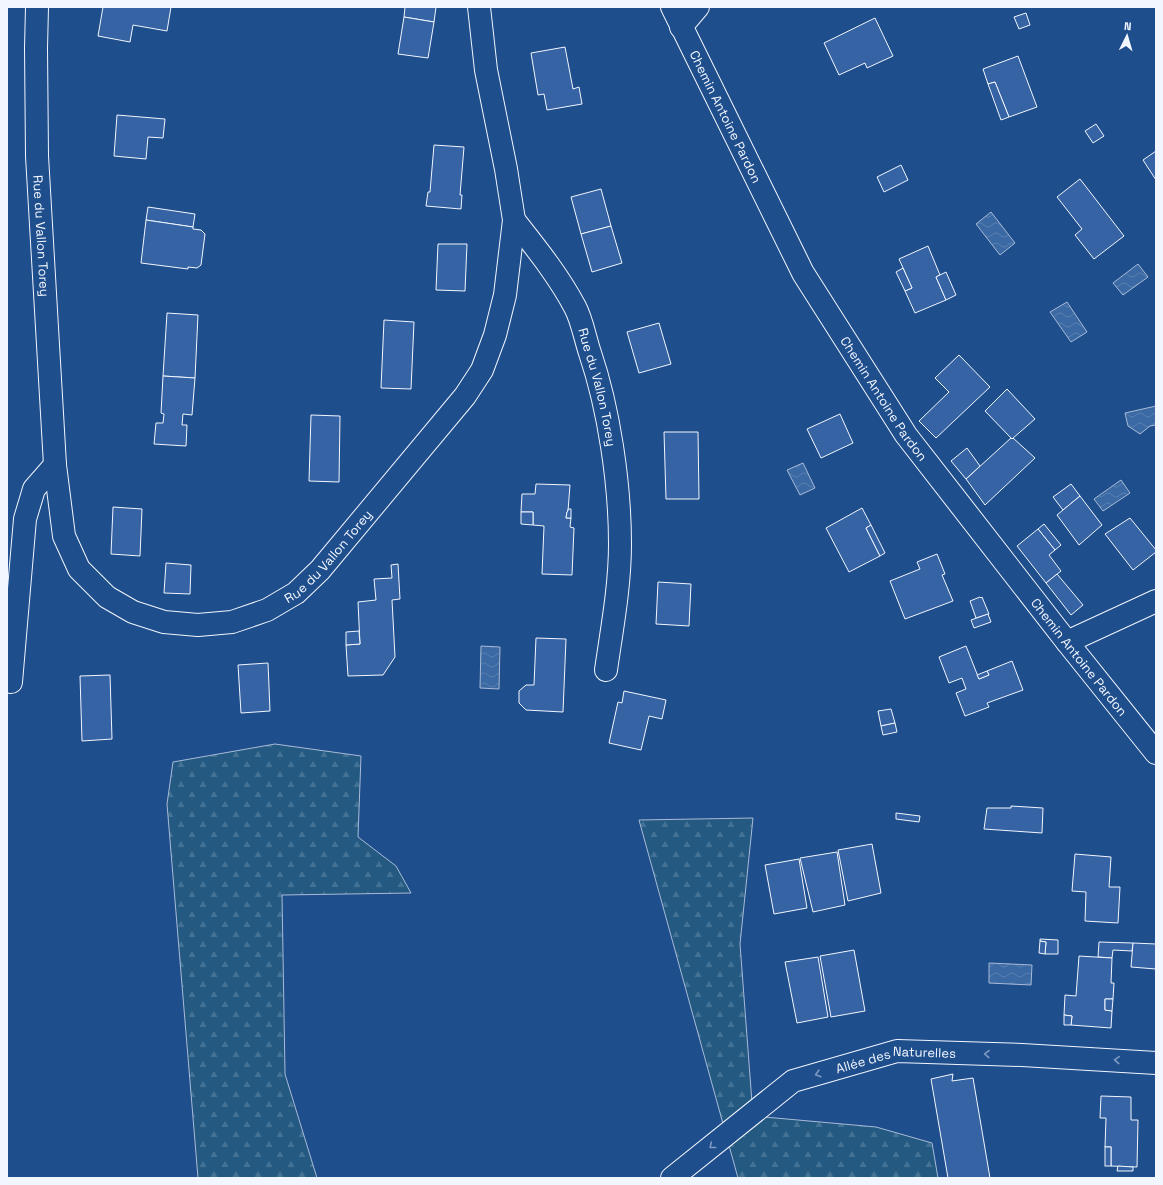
<svg xmlns="http://www.w3.org/2000/svg" width="1163" height="1185" font-family="'Space Grotesk',sans-serif">
  <style>
    .forest { fill: url(#forest-firs); stroke: #a8bbd7 }
    .water { fill: url(#water-waves); stroke: #a8bbd7 }
    .building { fill: #3563a3; stroke: #f2f6ff }
    .lines { fill: none; stroke-linecap: round; stroke-linejoin: round }
    .minor-casing { stroke: #f2f6ff; stroke-width: 24 }
    .minor { stroke: #1f4e8c; stroke-width: 22 }
    .oneway { stroke: #7e9ac0 }
    .labels { text-anchor: middle; stroke-width: 3; stroke-linejoin: round; paint-order: stroke }
    .street-label { font-size: 13px; fill: #f2f6ff; stroke: #1f4e8c }
  </style>
  <defs>
    <pattern id="forest-firs" width="22" height="20" patternUnits="userSpaceOnUse"><rect width="22" height="20" fill="#245a82"/><path d="M5 1l3.5 6h-7zM16 11l3.5 6h-7z" fill="#447295"/></pattern>
    <pattern id="water-waves" width="16" height="10" patternUnits="userSpaceOnUse"><rect width="16" height="10" fill="#3b69a3"/><path d="M0 5q4-4 8 0t8 0" fill="none" stroke="#587fb1"/></pattern>
  </defs>
  <rect width="100%" height="100%" fill="#1f4e8c"/>
  <g class="forest">
    <path d="M 275,744 L 361,756 L 358,837 L 396,866 L 411,893 L 282,895 L 285,1074 L 317,1178 L 198,1178 L 167,804 L 173,762 Z"/>
    <path d="M 753,818 L 740,944 L 753,1116 L 876,1127 L 932,1143 L 938,1178 L 738,1178 L 639,820 Z"/>
  </g>
  <g class="water">
    <path d="M 991,212 L 1015,243 L 1000,255 L 976,224 Z"/>
    <path d="M 1138,264 L 1148,277 L 1123,295 L 1113,283 Z"/>
    <path d="M 1067,302 L 1087,332 L 1071,342 L 1050,312 Z"/>
    <path d="M 1156,406 L 1156,425 L 1150,426 L 1140,434 L 1128,426 L 1125,413 Z"/>
    <path d="M 803,463 L 815,488 L 800,495 L 787,470 Z"/>
    <path d="M 1121,480 L 1130,493 L 1103,511 L 1094,499 Z"/>
    <path d="M 481,646 L 500,647 L 499,689 L 480,688 Z"/>
    <path d="M 989,963 L 1032,965 L 1031,985 L 989,983 Z"/>
  </g>
  <g class="building">
    <path d="M 103,7 L 171,7 L 167,31 L 133,25 L 130,42 L 98,36 Z"/>
    <path d="M 405,7 L 436,7 L 434,22 L 404,17 Z"/>
    <path d="M 1026,13 L 1030,25 L 1019,29 L 1014,17 Z"/>
    <path d="M 404,17 L 434,22 L 428,58 L 398,54 Z"/>
    <path d="M 875,18 L 893,56 L 867,68 L 865,63 L 839,75 L 824,43 Z"/>
    <path d="M 565,47 L 573,89 L 579,87 L 582,104 L 547,110 L 544,94 L 538,95 L 531,53 Z"/>
    <path d="M 1018,56 L 1037,107 L 1009,117 L 995,82 L 988,84 L 983,69 Z"/>
    <path d="M 995,82 L 1009,117 L 1001,120 L 988,84 Z"/>
    <path d="M 117,115 L 165,119 L 163,138 L 148,137 L 146,159 L 114,156 Z"/>
    <path d="M 1096,124 L 1104,136 L 1093,143 L 1085,131 Z"/>
    <path d="M 434,145 L 464,147 L 460,195 L 462,195 L 461,209 L 426,206 L 428,192 L 430,192 Z"/>
    <path d="M 1156,151 L 1156,180 L 1143,160 Z"/>
    <path d="M 901,165 L 908,180 L 884,192 L 877,177 Z"/>
    <path d="M 1080,179 L 1124,236 L 1094,259 L 1075,235 L 1082,229 L 1057,197 Z"/>
    <path d="M 601,189 L 611,226 L 581,234 L 571,197 Z"/>
    <path d="M 148,207 L 195,214 L 193,227 L 146,220 Z"/>
    <path d="M 146,220 L 193,227 L 193,229 L 201,230 L 205,234 L 201,265 L 197,268 L 188,267 L 188,269 L 141,263 Z"/>
    <path d="M 611,226 L 622,263 L 592,272 L 581,234 Z"/>
    <path d="M 438,244 L 467,244 L 465,291 L 436,290 Z"/>
    <path d="M 928,246 L 940,275 L 936,277 L 946,300 L 915,313 L 905,291 L 912,288 L 899,259 Z"/>
    <path d="M 903,268 L 912,288 L 905,291 L 896,272 Z"/>
    <path d="M 946,272 L 956,295 L 946,300 L 936,277 Z"/>
    <path d="M 167,313 L 198,315 L 195,378 L 163,376 Z"/>
    <path d="M 384,320 L 414,322 L 411,389 L 381,388 Z"/>
    <path d="M 659,323 L 671,364 L 639,373 L 627,332 Z"/>
    <path d="M 959,355 L 990,387 L 936,438 L 919,421 L 949,392 L 935,378 Z"/>
    <path d="M 163,376 L 195,378 L 192,415 L 183,414 L 182,425 L 187,425 L 186,446 L 154,444 L 156,423 L 163,423 L 164,414 L 161,413 Z"/>
    <path d="M 1007,389 L 1035,419 L 1012,439 L 985,411 Z"/>
    <path d="M 840,414 L 853,443 L 821,458 L 807,429 Z"/>
    <path d="M 311,415 L 340,416 L 339,482 L 309,481 Z"/>
    <path d="M 664,432 L 698,432 L 699,499 L 666,499 Z"/>
    <path d="M 1011,438 L 1012,439 L 1013,438 L 1035,458 L 985,505 L 966,479 Z"/>
    <path d="M 967,448 L 980,466 L 966,479 L 951,461 Z"/>
    <path d="M 536,484 L 570,485 L 568,511 L 567,512 L 566,518 L 571,518 L 570,527 L 574,528 L 572,575 L 542,574 L 544,526 L 533,525 L 533,512 L 521,512 L 522,494 L 535,494 Z"/>
    <path d="M 1071,484 L 1080,496 L 1063,510 L 1053,497 Z"/>
    <path d="M 1080,496 L 1102,525 L 1079,545 L 1057,515 Z"/>
    <path d="M 113,507 L 142,509 L 140,556 L 111,554 Z"/>
    <path d="M 862,508 L 871,525 L 866,528 L 880,556 L 849,572 L 826,528 Z"/>
    <path d="M 568,509 L 571,509 L 571,518 L 566,518 L 567,512 L 568,511 Z"/>
    <path d="M 521,512 L 533,512 L 533,525 L 521,524 Z"/>
    <path d="M 1130,518 L 1156,550 L 1156,552 L 1133,570 L 1105,534 Z"/>
    <path d="M 1044,524 L 1061,545 L 1055,550 L 1038,529 Z"/>
    <path d="M 871,525 L 885,553 L 880,556 L 866,528 Z"/>
    <path d="M 1038,529 L 1055,550 L 1049,555 L 1061,571 L 1046,583 L 1017,546 Z"/>
    <path d="M 937,554 L 945,574 L 942,575 L 953,601 L 905,619 L 890,581 L 920,569 L 917,562 Z"/>
    <path d="M 166,563 L 191,565 L 190,594 L 164,593 Z"/>
    <path d="M 398,564 L 400,599 L 392,600 L 395,657 L 383,675 L 348,676 L 346,645 L 360,644 L 358,602 L 376,600 L 374,579 L 392,578 L 391,565 Z"/>
    <path d="M 1057,574 L 1083,605 L 1071,615 L 1046,583 Z"/>
    <path d="M 658,582 L 691,584 L 689,626 L 656,624 Z"/>
    <path d="M 980,597 L 981,598 L 982,597 L 989,614 L 976,618 L 970,601 Z"/>
    <path d="M 988,614 L 991,622 L 974,628 L 971,620 Z"/>
    <path d="M 359,631 L 360,644 L 346,645 L 346,632 Z"/>
    <path d="M 536,638 L 566,639 L 563,712 L 526,710 L 519,703 L 519,691 L 526,685 L 534,685 Z"/>
    <path d="M 966,646 L 979,679 L 989,675 L 987,671 L 1012,661 L 1023,690 L 987,703 L 989,707 L 965,716 L 956,693 L 966,689 L 962,678 L 949,683 L 939,657 Z"/>
    <path d="M 268,663 L 270,711 L 241,713 L 238,665 Z"/>
    <path d="M 987,671 L 989,675 L 979,679 L 977,675 Z"/>
    <path d="M 110,675 L 112,739 L 82,741 L 80,676 Z"/>
    <path d="M 624,691 L 666,700 L 662,719 L 649,716 L 641,750 L 609,743 L 618,702 L 622,703 Z"/>
    <path d="M 891,709 L 895,723 L 881,726 L 878,711 Z"/>
    <path d="M 895,723 L 897,732 L 883,735 L 881,726 Z"/>
    <path d="M 1011,806 L 1043,808 L 1042,833 L 984,829 L 987,808 L 1011,808 Z"/>
    <path d="M 896,813 L 920,816 L 919,822 L 896,819 Z"/>
    <path d="M 872,844 L 881,893 L 848,901 L 838,850 Z"/>
    <path d="M 837,852 L 845,905 L 813,912 L 800,858 Z"/>
    <path d="M 1075,854 L 1111,857 L 1109,887 L 1120,887 L 1118,923 L 1085,921 L 1086,892 L 1072,891 Z"/>
    <path d="M 799,859 L 807,908 L 774,914 L 765,865 Z"/>
    <path d="M 1040,939 L 1058,940 L 1058,954 L 1045,954 L 1046,942 L 1040,941 Z"/>
    <path d="M 1040,941 L 1046,942 L 1045,954 L 1039,953 Z"/>
    <path d="M 1099,942 L 1133,943 L 1132,951 L 1113,950 L 1112,958 L 1098,957 Z"/>
    <path d="M 1133,943 L 1156,944 L 1156,969 L 1131,967 Z"/>
    <path d="M 854,950 L 865,1011 L 831,1017 L 820,956 Z"/>
    <path d="M 1079,956 L 1112,958 L 1111,983 L 1114,983 L 1113,999 L 1105,999 L 1105,1010 L 1112,1011 L 1111,1028 L 1071,1025 L 1072,1016 L 1064,1015 L 1065,995 L 1076,996 Z"/>
    <path d="M 818,957 L 828,1017 L 797,1023 L 785,962 Z"/>
    <path d="M 1105,999 L 1113,999 L 1112,1011 L 1105,1010 Z"/>
    <path d="M 1064,1015 L 1072,1016 L 1071,1025 L 1064,1025 Z"/>
    <path d="M 953,1074 L 952,1081 L 973,1078 L 990,1178 L 948,1178 L 931,1079 Z"/>
    <path d="M 1101,1096 L 1131,1097 L 1131,1120 L 1138,1120 L 1137,1167 L 1111,1166 L 1111,1147 L 1105,1147 L 1106,1118 L 1100,1118 Z"/>
    <rect x="1105" y="1147" width="6" height="19"/>
    <path d="M 1118,1166 L 1133,1167 L 1133,1171 L 1117,1171 Z"/>
  </g>
  <g class="lines">
    <g class="minor-casing">
      <g id="minor">
        <path id="s1" d="M 37,7 L 36,48 L 37,156 L 55,465 L 64,536 L 79,569 L 107,597 L 133,612 L 164,622 L 198,625 L 232,622 L 267,610 L 296,593 L 320,570 L 465,396 L 482,370 L 495,335 L 505,295 L 514,220 L 506,169 L 486,70 L 479,7"/>
        <path id="s2" d="M 672,7 L 803,273 L 906,435 L 1067,642 L 1156,753"/>
        <path d="M 681,27 L 698,7"/>
        <path id="s3" d="M 514,220 C 536,248 558,275 575,307 C 582,320 585,338 590,353 C 609,409 620,484 620,544 C 620,586 612,628 606,670"/>
        <path d="M 1067,642 L 1156,601"/>
        <path d="M 11,682 L 25,519 L 34,489 L 55,465"/>
        <path id="s4" d="M 672,1178 L 793,1081 L 897,1051 L 1022,1055 L 1156,1063"/>
      </g>
    </g>
    <use href="#minor" class="minor"/>
  </g>
  <defs><path id="oneway-chevron" d="M-2-3.5L2.5 0L-2 3.5" fill="none" stroke-width="1.6" stroke-linecap="round" stroke-linejoin="round"/></defs>
  <g class="oneway">
    <use href="#oneway-chevron" transform="translate(987 1054) rotate(-178)"/>
    <use href="#oneway-chevron" transform="translate(1117 1060) rotate(-177)"/>
    <use href="#oneway-chevron" transform="translate(818 1074) rotate(164)"/>
    <use href="#oneway-chevron" transform="translate(712 1146) rotate(141)"/>
  </g>
  <g class="labels">
    <g class="street-label">
      <text dy="5" stroke="none"><textPath href="#s2" startOffset="122">Chemin Antoine Pardon</textPath></text>
      <text dy="5" stroke="none"><textPath href="#s1" startOffset="229">Rue du Vallon Torey</textPath></text>
      <text dy="5" stroke="none"><textPath href="#s3" startOffset="190">Rue du Vallon Torey</textPath></text>
      <text dy="5" stroke="none"><textPath href="#s2" startOffset="446">Chemin Antoine Pardon</textPath></text>
      <text dy="5" stroke="none"><textPath href="#s1" startOffset="856">Rue du Vallon Torey</textPath></text>
      <text dy="5" stroke="none"><textPath href="#s2" startOffset="770">Chemin Antoine Pardon</textPath></text>
      <text dy="5" stroke="none"><textPath href="#s4" startOffset="261">Allée des Naturelles</textPath></text>
    </g>
  </g>
  <rect width="1163" height="1185" fill="none" stroke="#f2f6ff" stroke-width="16"/>
  <g transform="translate(1127 36) rotate(5)" stroke="#1f4e8c" stroke-width="3" paint-order="stroke">
  <path d="M0-3L7 15L0 10L-7 15Z" fill="#f2f6ff"/>
  <text y="-6" font-size="11" font-weight="bold" text-anchor="middle" fill="#f2f6ff">N</text>
  </g>
</svg>
